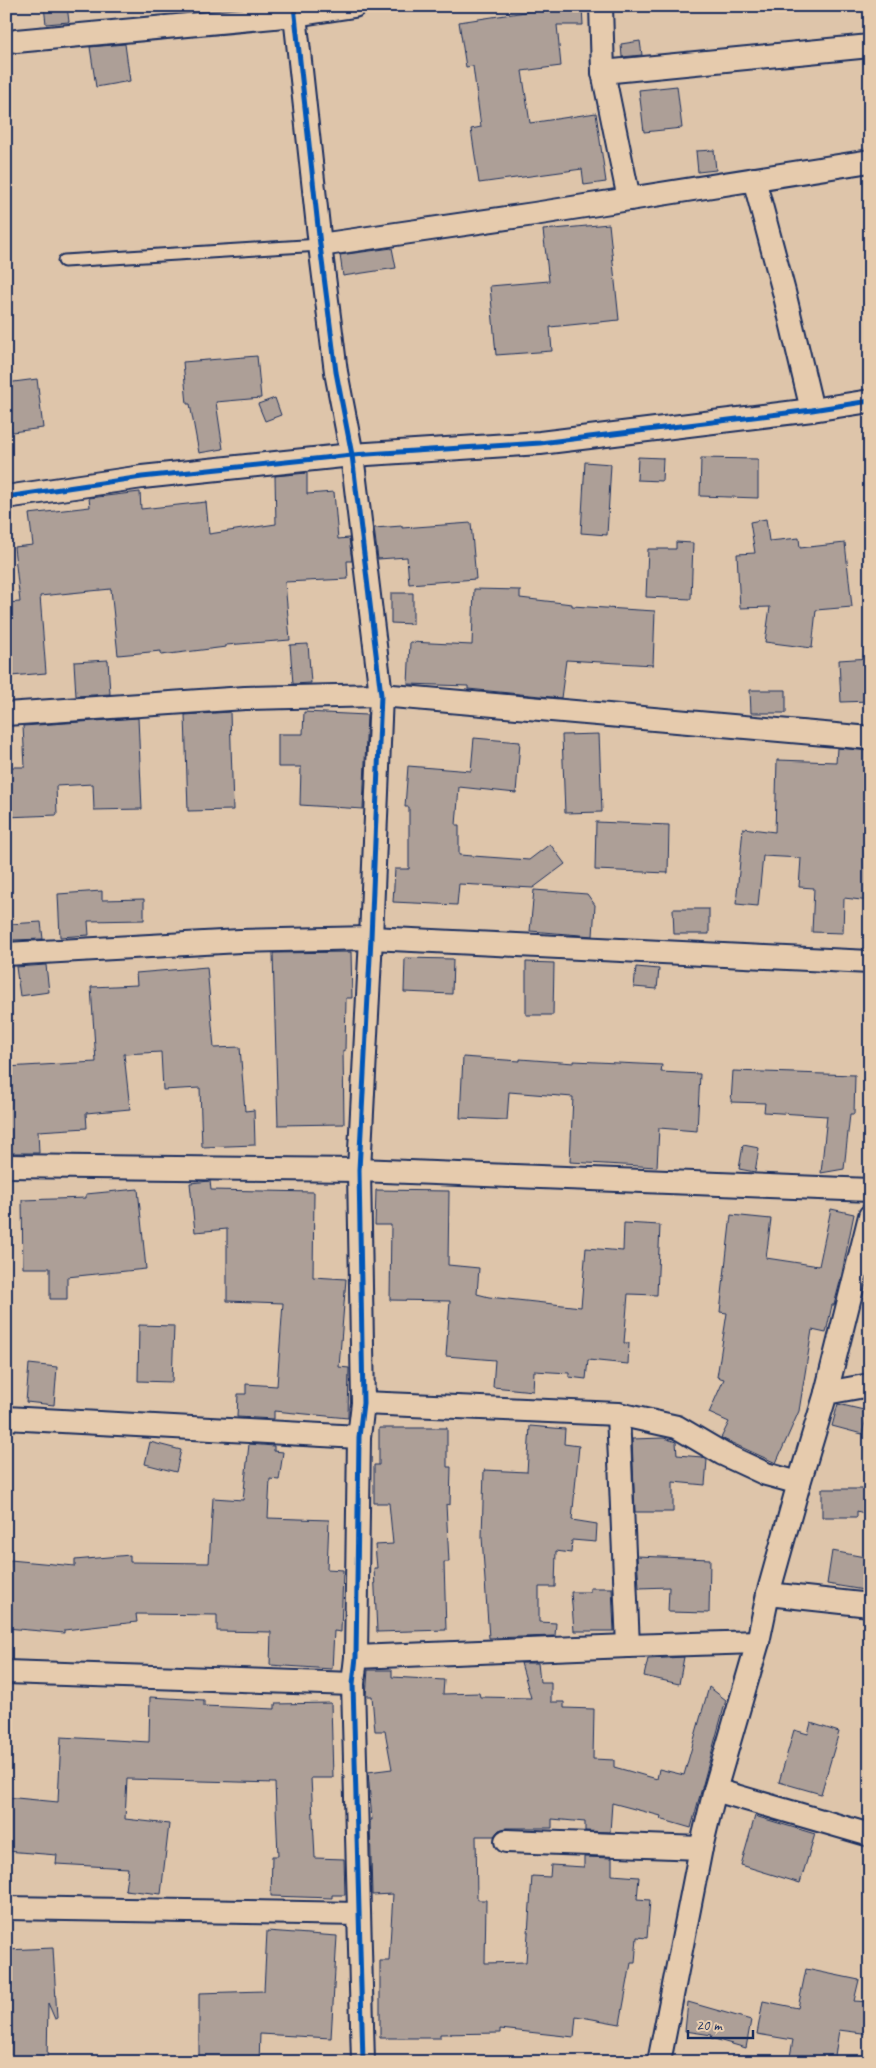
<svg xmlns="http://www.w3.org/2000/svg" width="876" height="2068" font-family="Caveat,sans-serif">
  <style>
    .building { fill: #ad9f97; stroke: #1b2f5e }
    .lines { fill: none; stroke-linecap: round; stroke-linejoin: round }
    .service-casing { stroke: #1b2f5e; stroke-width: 15 }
    .minor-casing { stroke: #1b2f5e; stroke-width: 26 }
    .service { stroke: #e6cbad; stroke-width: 11 }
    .minor { stroke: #e6cbad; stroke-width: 22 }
    .cycleway-casing { stroke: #e6cbad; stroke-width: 8 }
    .cycleway { stroke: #0057b8; stroke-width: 5 }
  </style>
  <rect width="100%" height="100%" fill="#dec5aa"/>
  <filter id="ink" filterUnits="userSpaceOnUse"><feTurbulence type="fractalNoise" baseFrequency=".02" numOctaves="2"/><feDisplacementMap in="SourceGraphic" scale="10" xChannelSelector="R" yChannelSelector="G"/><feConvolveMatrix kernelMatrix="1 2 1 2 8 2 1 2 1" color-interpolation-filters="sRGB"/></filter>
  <g filter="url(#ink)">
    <g class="building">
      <path d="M 44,6 L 67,6 L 69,22 L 46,24 Z"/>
      <path d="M 532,6 L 582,6 L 583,25 L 557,25 L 561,66 L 522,71 L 530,123 L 596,113 L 606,182 L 584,185 L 582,169 L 479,183 L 471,129 L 481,127 L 473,66 L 466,67 L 459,22 L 532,11 Z"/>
      <path d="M 640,41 L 642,55 L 622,57 L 621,44 Z"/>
      <path d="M 125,44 L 130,81 L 96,87 L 90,47 Z"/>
      <path d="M 677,86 L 682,128 L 644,132 L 639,90 Z"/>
      <path d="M 714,150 L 716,170 L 698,172 L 696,151 Z"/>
      <path d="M 609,224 L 619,320 L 550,327 L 552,351 L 496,355 L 490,286 L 549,281 L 543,230 Z"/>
      <path d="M 392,248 L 396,268 L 343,276 L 340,255 Z"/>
      <path d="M 257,356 L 261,398 L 216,402 L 223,449 L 199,453 L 190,404 L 187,404 L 183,362 Z"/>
      <path d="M 37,379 L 43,428 L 12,432 L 6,383 Z"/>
      <path d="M 275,398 L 281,415 L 265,421 L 258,404 Z"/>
      <path d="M 638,457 L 663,458 L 662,481 L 637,480 Z"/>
      <path d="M 701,458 L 758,459 L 758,498 L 700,496 Z"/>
      <path d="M 585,462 L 611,464 L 607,535 L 581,533 Z"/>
      <path d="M 307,473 L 307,494 L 334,492 L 338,539 L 349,538 L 352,561 L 347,561 L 348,579 L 285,582 L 290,640 L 226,645 L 226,647 L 161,655 L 161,651 L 118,655 L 111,589 L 40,596 L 46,673 L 11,676 L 6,603 L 20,602 L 14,547 L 33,545 L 29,514 L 90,507 L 89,498 L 140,492 L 141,509 L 206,502 L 209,534 L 276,524 L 275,476 Z"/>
      <path d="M 766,519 L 769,541 L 799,538 L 800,548 L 845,543 L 852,607 L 816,610 L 812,648 L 765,642 L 770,607 L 740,608 L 737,554 L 755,553 L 750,522 Z"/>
      <path d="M 471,523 L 476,579 L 409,584 L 407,557 L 378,559 L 374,528 L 402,526 L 402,528 Z"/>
      <path d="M 676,542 L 693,543 L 691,599 L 646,597 L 648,549 L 676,549 Z"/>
      <path d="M 474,589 L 520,590 L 520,598 L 572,604 L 572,606 L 655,611 L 653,665 L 566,660 L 561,698 L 468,689 L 468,686 L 408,684 L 410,642 L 472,645 Z"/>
      <path d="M 391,593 L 413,593 L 413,624 L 391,623 Z"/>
      <path d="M 308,644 L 311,683 L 293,684 L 290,645 Z"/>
      <path d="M 870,658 L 870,701 L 841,702 L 839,660 Z"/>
      <path d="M 108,660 L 110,694 L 76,696 L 74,662 Z"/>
      <path d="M 750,690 L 786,690 L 786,713 L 751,713 Z"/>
      <path d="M 230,712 L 233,810 L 188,811 L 185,715 Z"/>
      <path d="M 304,712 L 367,715 L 363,809 L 300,805 L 301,767 L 278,767 L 278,734 L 303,734 Z"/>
      <path d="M 138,718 L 142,809 L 94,810 L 93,784 L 56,786 L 57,815 L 6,817 L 6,767 L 25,767 L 23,726 Z"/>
      <path d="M 599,734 L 602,812 L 565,813 L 562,735 Z"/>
      <path d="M 474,738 L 520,742 L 516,793 L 459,787 L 456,825 L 459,825 L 459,855 L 529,860 L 550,844 L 565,864 L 533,888 L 459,884 L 457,905 L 393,902 L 395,869 L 409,869 L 409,807 L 405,807 L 408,766 L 471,771 Z"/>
      <path d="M 837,748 L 870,751 L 870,901 L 844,898 L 843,933 L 812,932 L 814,888 L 799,887 L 801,858 L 763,856 L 758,906 L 736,904 L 743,828 L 775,832 L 777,760 L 836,762 Z"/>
      <path d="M 596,822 L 669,825 L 668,873 L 595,870 Z"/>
      <path d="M 534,890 L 587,894 L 595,905 L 593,936 L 530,931 Z"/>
      <path d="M 102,891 L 102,900 L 144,899 L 144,920 L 88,921 L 89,935 L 60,937 L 58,894 Z"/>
      <path d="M 673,909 L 709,909 L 709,934 L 674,934 Z"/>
      <path d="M 41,922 L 43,939 L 12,940 L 10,924 Z"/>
      <path d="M 351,952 L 352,998 L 346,998 L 345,1051 L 343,1050 L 344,1124 L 278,1125 L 273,953 Z"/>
      <path d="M 405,958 L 453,959 L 452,994 L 404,992 Z"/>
      <path d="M 526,962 L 554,963 L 553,1015 L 526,1015 Z"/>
      <path d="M 46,965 L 49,992 L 20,996 L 16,967 Z"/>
      <path d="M 207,967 L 214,1048 L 240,1047 L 245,1111 L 254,1110 L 255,1145 L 202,1147 L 200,1088 L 163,1090 L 161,1052 L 124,1054 L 130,1109 L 86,1113 L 87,1128 L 38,1131 L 39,1153 L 6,1153 L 6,1067 L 96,1062 L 91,987 L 137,985 L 136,973 Z"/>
      <path d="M 636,967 L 659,969 L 657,989 L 634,987 Z"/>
      <path d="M 463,1057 L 520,1061 L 520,1059 L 574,1063 L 574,1061 L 662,1065 L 661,1072 L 700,1074 L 697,1131 L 659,1128 L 657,1167 L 570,1162 L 573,1097 L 509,1092 L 507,1120 L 460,1118 Z"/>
      <path d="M 733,1071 L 855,1075 L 854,1114 L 850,1114 L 844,1169 L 821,1173 L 827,1116 L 764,1112 L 765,1103 L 731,1102 Z"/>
      <path d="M 743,1145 L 759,1148 L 755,1172 L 739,1169 Z"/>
      <path d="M 210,1181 L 211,1190 L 314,1192 L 313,1277 L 346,1279 L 339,1367 L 349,1368 L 348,1418 L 274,1411 L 274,1419 L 237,1417 L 238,1394 L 246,1394 L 246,1384 L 277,1386 L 283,1303 L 227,1301 L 227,1229 L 195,1232 L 190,1183 Z"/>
      <path d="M 138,1189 L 146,1269 L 67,1277 L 67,1299 L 50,1299 L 50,1268 L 23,1268 L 22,1200 L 86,1198 L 86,1194 Z"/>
      <path d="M 376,1190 L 449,1191 L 448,1265 L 479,1268 L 477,1294 L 489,1297 L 581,1307 L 586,1248 L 623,1251 L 624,1223 L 660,1225 L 657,1295 L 628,1294 L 624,1343 L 629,1343 L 628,1364 L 588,1360 L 586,1379 L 569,1377 L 569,1373 L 534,1371 L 533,1391 L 493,1387 L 495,1360 L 446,1356 L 450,1301 L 390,1300 L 391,1225 L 375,1225 Z"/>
      <path d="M 831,1209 L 854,1214 L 841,1278 L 834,1305 L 832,1305 L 826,1333 L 812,1330 L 799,1411 L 776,1463 L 721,1438 L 729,1422 L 709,1413 L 724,1379 L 717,1377 L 727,1313 L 720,1312 L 731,1215 L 771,1219 L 766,1258 L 819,1266 Z"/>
      <path d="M 139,1325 L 174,1326 L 172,1382 L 138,1381 Z"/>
      <path d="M 29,1364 L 57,1367 L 54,1405 L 26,1402 Z"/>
      <path d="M 838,1404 L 868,1411 L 862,1434 L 832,1426 Z"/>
      <path d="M 530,1426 L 565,1429 L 564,1444 L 579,1446 L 572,1520 L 597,1524 L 596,1542 L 572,1540 L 571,1553 L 556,1551 L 555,1587 L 539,1587 L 539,1622 L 556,1623 L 555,1636 L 489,1638 L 482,1537 L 484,1470 L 527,1472 Z"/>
      <path d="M 379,1428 L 447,1428 L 447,1467 L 451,1467 L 450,1505 L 446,1504 L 449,1562 L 444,1562 L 446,1630 L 377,1632 L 374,1568 L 377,1568 L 375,1545 L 393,1544 L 389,1503 L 374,1503 L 374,1465 L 379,1465 Z"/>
      <path d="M 664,1438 L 676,1442 L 677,1455 L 702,1457 L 707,1460 L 705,1485 L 673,1482 L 673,1512 L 635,1512 L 632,1439 Z"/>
      <path d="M 150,1442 L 181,1450 L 176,1472 L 145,1464 Z"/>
      <path d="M 249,1444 L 274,1446 L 274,1451 L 283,1452 L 279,1480 L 270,1479 L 268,1518 L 329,1520 L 327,1569 L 343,1570 L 341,1632 L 334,1631 L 332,1669 L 270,1665 L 271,1632 L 217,1631 L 217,1615 L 136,1614 L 137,1622 L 64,1630 L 64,1633 L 6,1628 L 10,1560 L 75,1566 L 75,1560 L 130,1555 L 130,1562 L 209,1563 L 213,1498 L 243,1500 Z"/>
      <path d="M 822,1489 L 870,1489 L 870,1515 L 857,1511 L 857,1517 L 822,1517 Z"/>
      <path d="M 832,1551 L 870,1558 L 870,1591 L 827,1584 Z"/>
      <path d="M 637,1556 L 710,1559 L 709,1613 L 668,1612 L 669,1587 L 639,1588 Z"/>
      <path d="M 590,1588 L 612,1588 L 614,1631 L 574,1631 L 571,1592 L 590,1592 Z"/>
      <path d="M 684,1657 L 679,1684 L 644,1676 L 648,1659 Z"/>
      <path d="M 521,1663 L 538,1663 L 540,1682 L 551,1682 L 551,1702 L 564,1702 L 564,1708 L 594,1709 L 593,1759 L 614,1760 L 614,1767 L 657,1779 L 659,1769 L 684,1775 L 709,1687 L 726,1700 L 691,1828 L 660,1819 L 661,1816 L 612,1803 L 610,1832 L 585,1831 L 585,1822 L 552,1819 L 552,1828 L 506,1828 L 499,1830 L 494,1836 L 476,1836 L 477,1900 L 486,1900 L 485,1963 L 526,1962 L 532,1876 L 550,1877 L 551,1865 L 584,1867 L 584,1857 L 612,1858 L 612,1875 L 639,1877 L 637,1899 L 650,1900 L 647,1938 L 637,1937 L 635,1963 L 631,1963 L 620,2024 L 576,2016 L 574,2037 L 500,2029 L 500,2033 L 440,2034 L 440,2038 L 380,2038 L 380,1961 L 389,1961 L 393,1894 L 372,1895 L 370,1820 L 372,1820 L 368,1772 L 392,1769 L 385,1731 L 375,1731 L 372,1696 L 366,1696 L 368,1670 L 392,1670 L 392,1677 L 444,1680 L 443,1694 L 479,1693 L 480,1697 L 531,1698 Z"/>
      <path d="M 150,1697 L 204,1700 L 204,1706 L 275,1709 L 275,1704 L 331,1703 L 333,1778 L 311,1778 L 315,1858 L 344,1859 L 345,1895 L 332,1895 L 332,1898 L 271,1896 L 272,1856 L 278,1856 L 275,1783 L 127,1779 L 125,1819 L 169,1824 L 161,1894 L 125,1890 L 128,1868 L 56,1864 L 57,1855 L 6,1851 L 6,1797 L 58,1802 L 61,1737 L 149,1742 Z"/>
      <path d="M 811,1723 L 839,1732 L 821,1794 L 779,1782 L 794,1730 L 808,1734 Z"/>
      <path d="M 755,1816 L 815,1834 L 800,1883 L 741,1865 Z"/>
      <path d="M 267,1931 L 337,1936 L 331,2038 L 260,2034 L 259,2062 L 199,2062 L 199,1993 L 264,1991 Z"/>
      <path d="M 53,1948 L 57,2018 L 55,2019 L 48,2003 L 47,2062 L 6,2062 L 6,1950 Z"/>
      <path d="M 806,1969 L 859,1980 L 854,2001 L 870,2002 L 870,2034 L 839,2030 L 834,2062 L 789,2062 L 793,2040 L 757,2034 L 763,2001 L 798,2008 Z"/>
      <path d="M 688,2002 L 751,2020 L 746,2048 L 711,2038 L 712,2035 L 685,2031 Z"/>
    </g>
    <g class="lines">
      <g class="service-casing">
        <path id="service" d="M 64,261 L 320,245"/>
      </g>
      <g class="minor-casing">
        <g id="minor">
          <path d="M 294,6 L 320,245 L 336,372 L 352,455 L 381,695 L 371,938 L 359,1170 L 363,1403 L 359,1437 L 356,1657 L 353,1684 L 363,2062"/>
          <path d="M 601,6 L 603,72 L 629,199"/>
          <path d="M 16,41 L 295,15 L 354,6"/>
          <path d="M 603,72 L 870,46"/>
          <path d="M 754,179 L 784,292 L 812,410"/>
          <path d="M 320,245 L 534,214 L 870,161"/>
          <path d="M 6,497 L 142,477 L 352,455 L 540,443 L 812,410 L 870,401"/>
          <path d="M 6,714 L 245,698 L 381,695 L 870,738"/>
          <path d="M 6,954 L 240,941 L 371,938 L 870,962"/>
          <path d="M 6,1166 L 359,1170 L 870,1190"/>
          <path d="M 826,1393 L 870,1216"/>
          <path d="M 363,1403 L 618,1414 L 677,1427 L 723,1454 L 766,1474 L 799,1483"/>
          <path d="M 618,1414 L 628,1646"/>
          <path d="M 6,1418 L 359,1437"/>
          <path d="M 768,1594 L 870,1605"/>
          <path d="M 356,1657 L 628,1646 L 758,1642"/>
          <path d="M 6,1672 L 353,1684"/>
          <path d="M 715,1790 L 758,1642 L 768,1594 L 799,1483 L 826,1393 L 870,1385"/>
          <path d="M 506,1841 L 701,1848"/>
          <path d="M 6,1908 L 359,1914"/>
          <path d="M 659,2062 L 701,1848 L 715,1790 L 870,1835"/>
        </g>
      </g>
      <use href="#service" class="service"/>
      <use href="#minor" class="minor"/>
      <g class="cycleway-casing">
        <g id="cycleway">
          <path d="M 294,6 L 320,245 L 336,372 L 352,455 L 381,695 L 371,938 L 359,1170 L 363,1403 L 359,1437 L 356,1657 L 353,1684 L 363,2062"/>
          <path d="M 6,497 L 142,477 L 352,455 L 540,443 L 812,410 L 870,401"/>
        </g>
      </g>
      <use href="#cycleway" class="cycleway"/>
    </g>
  </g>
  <rect width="876" height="2068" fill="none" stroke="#e6cbad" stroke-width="25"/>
  <rect x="12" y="12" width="851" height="2043" fill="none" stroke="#1b2f5e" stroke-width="2" filter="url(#ink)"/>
  <path d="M688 2030v8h65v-8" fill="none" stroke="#1b2f5e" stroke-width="2.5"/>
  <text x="696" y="2030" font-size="15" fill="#1b2f5e" stroke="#e6cbad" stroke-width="4" paint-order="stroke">20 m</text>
</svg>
